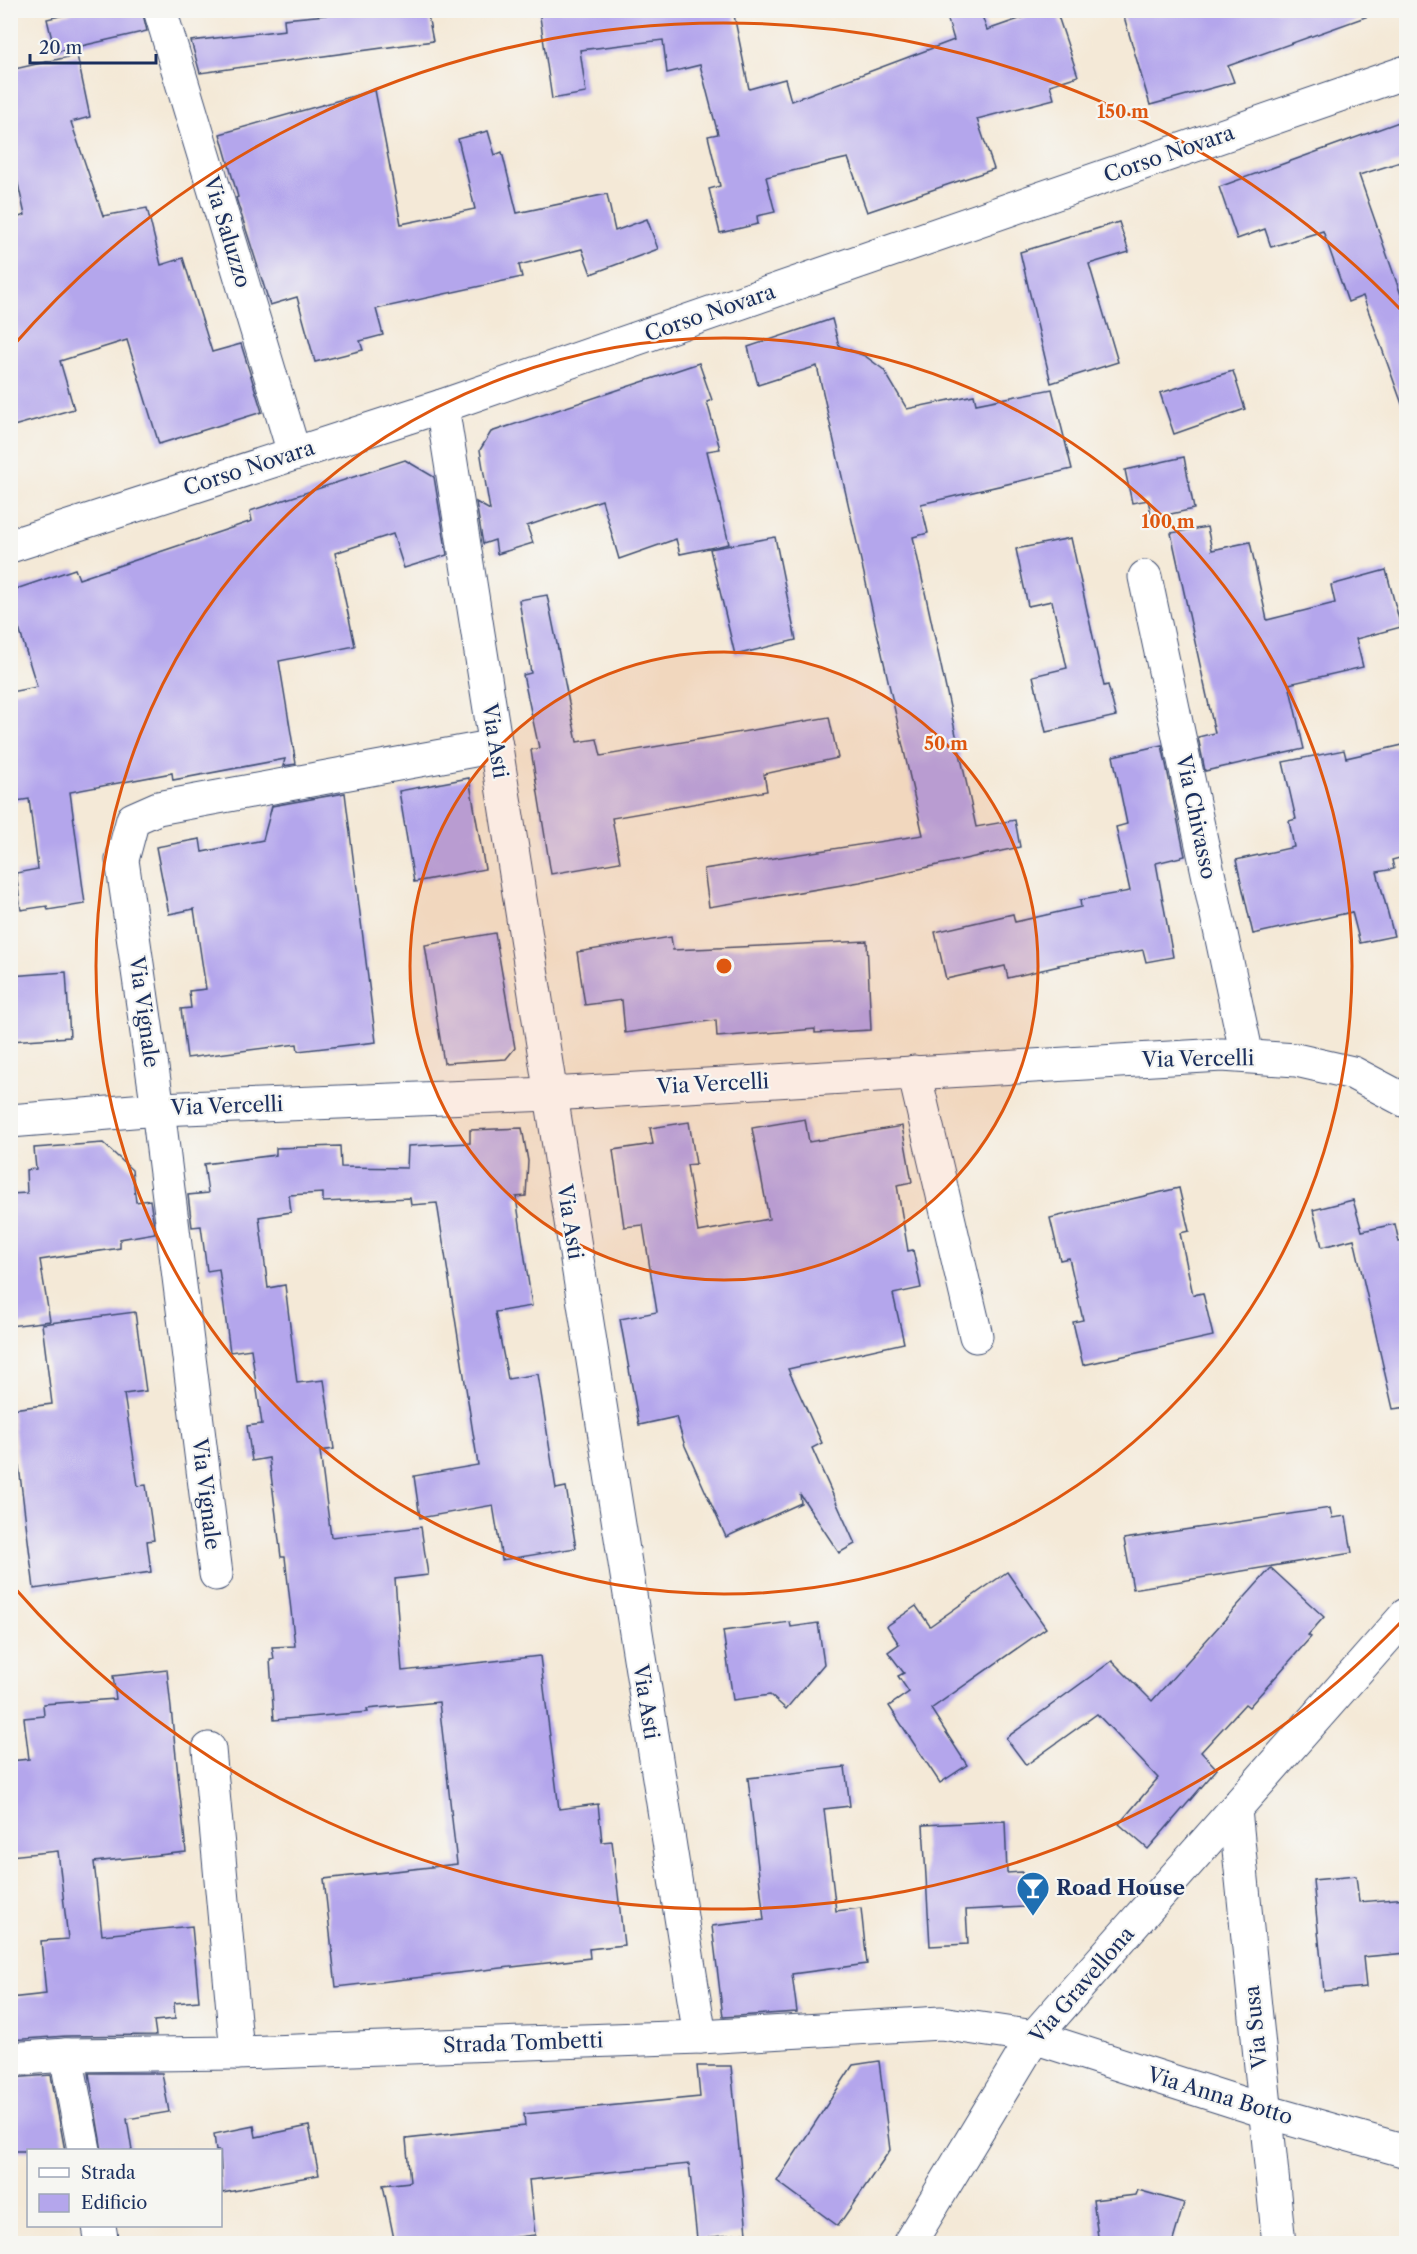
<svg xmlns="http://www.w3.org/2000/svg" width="1417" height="2254" font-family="'Libre Caslon Text',serif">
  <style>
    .building { fill: #b4a6ec }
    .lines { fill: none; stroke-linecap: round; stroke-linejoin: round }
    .minor-casing { stroke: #3c4b70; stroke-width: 35 }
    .major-casing { stroke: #3c4b70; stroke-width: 35 }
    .minor { stroke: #fff; stroke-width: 33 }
    .major { stroke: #fff; stroke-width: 33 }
    .ring { fill: none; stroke: #de5710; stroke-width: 3 }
    .labels { text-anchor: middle; stroke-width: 4.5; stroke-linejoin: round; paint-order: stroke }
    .street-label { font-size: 21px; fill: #1b2f5e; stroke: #f6f6f2 }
    .poi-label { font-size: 21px; font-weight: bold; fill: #1b2f5e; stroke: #f6f6f2; text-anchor: start }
    .centre { fill: #de5710; stroke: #f6f6f2; stroke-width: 3 }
    .ring-label { font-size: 18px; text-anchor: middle; font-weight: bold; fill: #de5710; stroke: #f6f6f2; stroke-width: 4.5; stroke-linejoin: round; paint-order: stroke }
  </style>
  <rect width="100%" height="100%" fill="#f6f6f2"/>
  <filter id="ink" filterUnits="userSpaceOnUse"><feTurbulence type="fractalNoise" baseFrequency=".0167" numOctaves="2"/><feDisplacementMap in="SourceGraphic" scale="12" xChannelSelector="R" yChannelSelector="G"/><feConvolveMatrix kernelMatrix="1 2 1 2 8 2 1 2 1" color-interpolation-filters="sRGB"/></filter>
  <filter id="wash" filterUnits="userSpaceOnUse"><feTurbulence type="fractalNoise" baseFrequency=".008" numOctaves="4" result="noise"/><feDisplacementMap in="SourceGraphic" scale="24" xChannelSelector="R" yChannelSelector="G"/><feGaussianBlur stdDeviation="1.35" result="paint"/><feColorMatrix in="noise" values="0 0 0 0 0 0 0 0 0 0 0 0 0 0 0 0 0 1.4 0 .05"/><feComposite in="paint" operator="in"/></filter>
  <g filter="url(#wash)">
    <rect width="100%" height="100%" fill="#f4e9d7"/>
    <g id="blocks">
      <g class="building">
        <path d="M 85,10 L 142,10 L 147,31 L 55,52 L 47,19 Z"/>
        <path d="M 326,10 L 427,10 L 433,41 L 200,73 L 191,41 L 285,30 L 284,19 L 326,15 Z"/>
        <path d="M 539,10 L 733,10 L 749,89 L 785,79 L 791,101 L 954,40 L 945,10 L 980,10 L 987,30 L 1045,10 L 1056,10 L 1078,76 L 1050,85 L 1054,99 L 977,119 L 994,169 L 867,212 L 848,158 L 766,177 L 775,212 L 757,216 L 758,224 L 720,233 L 709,189 L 720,186 L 708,136 L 718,134 L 700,65 L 667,73 L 663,40 L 580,50 L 586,93 L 552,99 Z"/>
        <path d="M 1122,10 L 1370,10 L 1371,15 L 1228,66 L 1234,82 L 1150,105 Z"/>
        <path d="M 77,55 L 90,117 L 71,122 L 103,216 L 147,208 L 161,265 L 183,258 L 212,352 L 241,344 L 262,412 L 159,444 L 127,340 L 60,361 L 74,409 L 10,427 L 10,220 L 25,215 L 10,148 L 10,70 Z"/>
        <path d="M 375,90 L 401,224 L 475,209 L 458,139 L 488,131 L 495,155 L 502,152 L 517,213 L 607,194 L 615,231 L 647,219 L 658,249 L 591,274 L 582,249 L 519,265 L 522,277 L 376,309 L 383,335 L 360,341 L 363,350 L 315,362 L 297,297 L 270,305 L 236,198 L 238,197 L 220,134 Z"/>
        <path d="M 1407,119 L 1407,160 L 1359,175 L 1407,312 L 1407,404 L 1402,404 L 1363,296 L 1348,302 L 1323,231 L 1271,247 L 1265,229 L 1237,239 L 1219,187 Z"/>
        <path d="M 1119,222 L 1129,252 L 1089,264 L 1118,362 L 1051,383 L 1020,252 Z"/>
        <path d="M 832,319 L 839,346 L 865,356 L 884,370 L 907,409 L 974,395 L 976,404 L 1052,389 L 1072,469 L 921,504 L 928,533 L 913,537 L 976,827 L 1015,820 L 1020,847 L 860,882 L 709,907 L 704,869 L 923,835 L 817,366 L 758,385 L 748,347 Z"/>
        <path d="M 699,363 L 712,400 L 707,402 L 720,449 L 707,451 L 729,544 L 680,554 L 676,539 L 619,559 L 602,500 L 527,526 L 533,543 L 497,554 L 495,540 L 483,544 L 476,502 L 490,510 L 480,450 L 491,432 Z"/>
        <path d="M 1233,371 L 1245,409 L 1174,434 L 1160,393 Z"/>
        <path d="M 1184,457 L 1194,509 L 1152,518 L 1148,500 L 1132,503 L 1125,470 Z"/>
        <path d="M 405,460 L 434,477 L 447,555 L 404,568 L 393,534 L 335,553 L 355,646 L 279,661 L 296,764 L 283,766 L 285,759 L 173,780 L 172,773 L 70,792 L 85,904 L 48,910 L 47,906 L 21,910 L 16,873 L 38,869 L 29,799 L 10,802 L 10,692 L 37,687 L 17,622 L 10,624 L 10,591 L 75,569 L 79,579 L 252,521 L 250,511 Z"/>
        <path d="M 1207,527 L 1212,550 L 1250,542 L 1267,620 L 1335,603 L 1331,585 L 1386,570 L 1401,627 L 1356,639 L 1363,667 L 1289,684 L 1304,749 L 1205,771 L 1198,737 L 1215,733 L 1171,533 Z"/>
        <path d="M 775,537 L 796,640 L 735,655 L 710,549 Z"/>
        <path d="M 1071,538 L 1104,686 L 1108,685 L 1116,716 L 1046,732 L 1033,676 L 1067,668 L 1052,601 L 1028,606 L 1016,549 Z"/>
        <path d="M 547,595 L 577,742 L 597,739 L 601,756 L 829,717 L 838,758 L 764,774 L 767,791 L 612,818 L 620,862 L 551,874 L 531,750 L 539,748 L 523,675 L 531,673 L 519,600 Z"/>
        <path d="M 1407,744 L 1407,856 L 1392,860 L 1394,869 L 1377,872 L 1394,936 L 1360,943 L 1352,912 L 1253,934 L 1236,860 L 1294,847 L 1289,821 L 1296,819 L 1283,762 L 1344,750 L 1346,758 Z"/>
        <path d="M 1162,745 L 1185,856 L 1156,863 L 1173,957 L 1146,962 L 1143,950 L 1058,965 L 1059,966 L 1008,978 L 1005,966 L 946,979 L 935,932 L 1013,914 L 1015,922 L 1081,907 L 1080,900 L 1130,891 L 1116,827 L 1127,824 L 1113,756 Z"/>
        <path d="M 469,778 L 485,869 L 414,882 L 399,791 Z"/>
        <path d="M 345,793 L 376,1042 L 298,1051 L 297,1044 L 187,1058 L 181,1009 L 191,1008 L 189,991 L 206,989 L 194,909 L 169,914 L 156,847 L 200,839 L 202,852 L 263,840 L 272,806 Z"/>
        <path d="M 495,933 L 515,1048 L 506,1059 L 444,1063 L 425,945 Z"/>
        <path d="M 671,937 L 673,950 L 867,941 L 871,1030 L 815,1033 L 815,1029 L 717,1037 L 716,1020 L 625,1033 L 622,1000 L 585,1005 L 577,952 Z"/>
        <path d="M 66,972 L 70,1037 L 10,1041 L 10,976 Z"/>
        <path d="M 805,1119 L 809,1142 L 902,1126 L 912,1182 L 897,1185 L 908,1251 L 913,1250 L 921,1288 L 893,1294 L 904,1343 L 788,1369 L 822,1443 L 812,1448 L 855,1544 L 839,1553 L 800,1494 L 801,1503 L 726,1537 L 685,1446 L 676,1417 L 639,1425 L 620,1319 L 657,1312 L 643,1225 L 624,1227 L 613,1150 L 653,1144 L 650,1128 L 689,1122 L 696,1164 L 687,1165 L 698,1232 L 769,1219 L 752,1128 Z"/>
        <path d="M 522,1128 L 528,1161 L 526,1196 L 516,1197 L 532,1306 L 495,1312 L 508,1379 L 538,1374 L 556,1489 L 566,1487 L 576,1548 L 502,1560 L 493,1505 L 420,1518 L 414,1476 L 478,1465 L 437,1203 L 411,1205 L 410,1198 L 323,1202 L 323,1193 L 289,1195 L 291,1212 L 259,1217 L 268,1288 L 285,1285 L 297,1383 L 324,1380 L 334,1449 L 320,1451 L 331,1537 L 421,1527 L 428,1575 L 395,1579 L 402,1671 L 540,1656 L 559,1809 L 598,1804 L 602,1842 L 612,1841 L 624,1945 L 589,1949 L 590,1958 L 336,1987 L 324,1879 L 457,1864 L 439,1702 L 367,1709 L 368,1712 L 274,1720 L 270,1660 L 274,1659 L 272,1647 L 295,1646 L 285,1557 L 281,1557 L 269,1458 L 252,1461 L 247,1426 L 262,1424 L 251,1349 L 230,1352 L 219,1269 L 207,1271 L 201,1226 L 192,1227 L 188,1195 L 208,1193 L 204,1164 L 276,1155 L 276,1148 L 340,1146 L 341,1167 L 407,1168 L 408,1146 L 470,1143 L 470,1130 Z"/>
        <path d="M 103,1143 L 132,1170 L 136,1202 L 150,1200 L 155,1233 L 120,1239 L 120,1248 L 40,1260 L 50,1321 L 10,1326 L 10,1194 L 27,1193 L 26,1170 L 36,1169 L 34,1148 Z"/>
        <path d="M 1179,1188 L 1189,1231 L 1180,1233 L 1193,1295 L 1203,1293 L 1213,1336 L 1083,1365 L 1073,1322 L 1083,1320 L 1069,1258 L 1060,1260 L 1050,1218 Z"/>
        <path d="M 1353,1200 L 1362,1231 L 1395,1224 L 1399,1242 L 1407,1240 L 1407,1407 L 1393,1409 L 1354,1239 L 1322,1247 L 1313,1210 Z"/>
        <path d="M 135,1312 L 146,1391 L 124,1394 L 138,1486 L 146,1485 L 150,1512 L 154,1540 L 147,1541 L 151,1572 L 34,1589 L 12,1409 L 52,1404 L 42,1324 Z"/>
        <path d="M 1330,1508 L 1332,1518 L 1346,1516 L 1352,1553 L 1133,1589 L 1124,1539 Z"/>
        <path d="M 1271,1568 L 1324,1617 L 1308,1635 L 1311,1637 L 1249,1707 L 1245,1704 L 1201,1752 L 1217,1769 L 1148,1849 L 1119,1824 L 1158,1778 L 1097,1714 L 1026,1765 L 1006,1738 L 1112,1661 L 1152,1701 Z"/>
        <path d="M 1007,1572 L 1046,1628 L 931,1709 L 967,1765 L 940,1783 L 889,1706 L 909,1692 L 898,1676 L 904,1673 L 888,1652 L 899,1644 L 887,1626 L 916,1606 L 930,1626 Z"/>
        <path d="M 790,1622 L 791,1627 L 818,1623 L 824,1664 L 786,1709 L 770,1695 L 733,1700 L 723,1631 Z"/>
        <path d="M 167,1670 L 186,1852 L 94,1862 L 102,1935 L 192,1926 L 199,2001 L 174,2003 L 175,2019 L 154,2021 L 156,2035 L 66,2036 L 10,2040 L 10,1998 L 46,1994 L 41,1941 L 68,1939 L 58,1851 L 10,1856 L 10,1761 L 29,1759 L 24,1718 L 44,1716 L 43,1704 L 116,1699 L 113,1676 Z"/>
        <path d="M 845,1767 L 850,1806 L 824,1809 L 836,1911 L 861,1908 L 867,1964 L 792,1974 L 797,2012 L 723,2017 L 712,1926 L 764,1920 L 748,1778 Z"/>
        <path d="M 1005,1821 L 1007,1873 L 1022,1872 L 1024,1907 L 966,1910 L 968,1944 L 930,1946 L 923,1825 Z"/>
        <path d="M 1356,1876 L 1359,1902 L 1407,1898 L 1407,1953 L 1363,1957 L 1366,1987 L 1324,1991 L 1313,1880 Z"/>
        <path d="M 879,2061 L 890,2150 L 838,2226 L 777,2181 L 853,2065 Z"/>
        <path d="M 697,2066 L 731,2066 L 747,2233 L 697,2239 L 689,2164 L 529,2180 L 535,2235 L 460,2244 L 395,2244 L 383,2185 L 410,2182 L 406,2139 L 525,2126 L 524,2114 L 700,2097 Z"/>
        <path d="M 89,2073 L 162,2073 L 169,2112 L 127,2119 L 132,2151 L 102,2151 Z"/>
        <path d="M 51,2075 L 65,2151 L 10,2151 L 10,2078 Z"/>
        <path d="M 254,2126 L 256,2137 L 309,2126 L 319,2175 L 222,2193 L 220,2151 L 216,2151 L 214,2134 Z"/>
        <path d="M 1138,2190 L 1184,2203 L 1172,2244 L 1099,2244 L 1093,2200 L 1136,2195 Z"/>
      </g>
    </g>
  </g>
  <g filter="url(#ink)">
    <use href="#blocks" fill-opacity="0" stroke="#3c4b70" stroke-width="1.5"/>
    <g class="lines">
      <g class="minor-casing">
        <g id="minor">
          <path d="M 160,10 L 294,453"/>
          <path d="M 442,406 L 700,2037"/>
          <path d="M 1145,577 L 1247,1056"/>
          <path d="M 914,1072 L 976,1336"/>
          <path d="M 10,1121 L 158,1109 L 550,1094 L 1222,1055 L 1296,1060 L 1353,1073 L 1406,1101"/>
          <path d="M 216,1574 L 158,1109 L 122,860 L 133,819 L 158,808 L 496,746"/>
          <path d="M 209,1749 L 237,2053"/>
          <path d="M 1235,1810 L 1279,2244"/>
          <path d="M 66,2055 L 84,2150"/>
          <path d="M 10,2059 L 66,2055 L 237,2053 L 700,2037 L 941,2023 L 1034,2037 L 1265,2111 L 1406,2151"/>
          <path d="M 99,2226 L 102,2244"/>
          <path d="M 909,2244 L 1034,2037 L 1406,1615"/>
        </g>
      </g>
      <g class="major-casing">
        <path id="major" d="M 10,546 L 442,406 L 1406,72"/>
      </g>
      <use href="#minor" class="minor"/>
      <use href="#major" class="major"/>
    </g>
  </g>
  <circle cx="724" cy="966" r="314" fill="#de5710" fill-opacity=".12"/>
  <g class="ring">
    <circle cx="724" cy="966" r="314"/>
    <circle cx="724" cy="966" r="628"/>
    <path d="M1402 1621A943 943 0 0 1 12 1585M12 347A943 943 0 0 1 1402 311"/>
  </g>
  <defs>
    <g id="bar-pin" transform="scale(1.725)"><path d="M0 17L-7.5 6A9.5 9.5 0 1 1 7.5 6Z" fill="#1f6fb2" stroke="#f6f6f2"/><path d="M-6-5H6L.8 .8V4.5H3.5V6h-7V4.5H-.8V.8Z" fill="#fff"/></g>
  </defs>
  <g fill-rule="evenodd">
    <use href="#bar-pin" x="1033" y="1888"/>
  </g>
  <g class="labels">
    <g class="street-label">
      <text transform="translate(1169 154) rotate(-19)" y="7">Corso Novara</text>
      <text transform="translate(227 232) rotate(73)" y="7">Via Saluzzo</text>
      <text transform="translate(710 313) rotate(-19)" y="7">Corso Novara</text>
      <text transform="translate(249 468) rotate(-18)" y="7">Corso Novara</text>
      <text transform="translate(495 741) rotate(81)" y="7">Via Asti</text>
      <text transform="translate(1196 817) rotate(78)" y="7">Via Chivasso</text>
      <text transform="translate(144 1012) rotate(82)" y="7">Via Vignale</text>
      <text transform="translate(1198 1059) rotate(-1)" y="7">Via Vercelli</text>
      <text transform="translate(713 1084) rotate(-3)" y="7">Via Vercelli</text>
      <text transform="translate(227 1106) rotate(-2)" y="7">Via Vercelli</text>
      <text transform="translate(570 1222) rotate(81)" y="7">Via Asti</text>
      <text transform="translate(206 1494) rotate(83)" y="7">Via Vignale</text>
      <text transform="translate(646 1702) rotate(81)" y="7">Via Asti</text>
      <text transform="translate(1082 1985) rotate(-49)" y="7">Via Gravellona</text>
      <text transform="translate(1256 2027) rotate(-96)" y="7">Via Susa</text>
      <text transform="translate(523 2043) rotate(-2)" y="7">Strada Tombetti</text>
      <text transform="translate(1220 2096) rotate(17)" y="7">Via Anna Botto</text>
    </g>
    <g class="poi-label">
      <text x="1056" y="1895">Road House</text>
    </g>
  </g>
  <circle cx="724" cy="966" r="9" class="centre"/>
  <g class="ring-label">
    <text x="1123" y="118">150 m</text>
    <text x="1168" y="528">100 m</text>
    <text x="946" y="750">50 m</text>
  </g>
  <rect width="1417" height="2254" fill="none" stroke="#f6f6f2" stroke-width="36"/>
  <rect x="27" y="2149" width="195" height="78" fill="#f6f6f2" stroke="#9ea6b7" stroke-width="1.5"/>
  <rect x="39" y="2168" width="30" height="9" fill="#ffffff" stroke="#9ea6b7" stroke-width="1.5"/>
  <text x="81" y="2179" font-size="18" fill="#1b2f5e">Strada</text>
  <rect x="39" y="2194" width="30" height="18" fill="#b4a6ec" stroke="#9ea6b7" stroke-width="1.5"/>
  <text x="81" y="2209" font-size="18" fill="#1b2f5e">Edificio</text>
  <path d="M30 54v9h126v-9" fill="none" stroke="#1b2f5e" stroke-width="3"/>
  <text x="39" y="54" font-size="18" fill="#1b2f5e" stroke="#f6f6f2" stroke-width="4.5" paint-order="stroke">20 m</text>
</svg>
